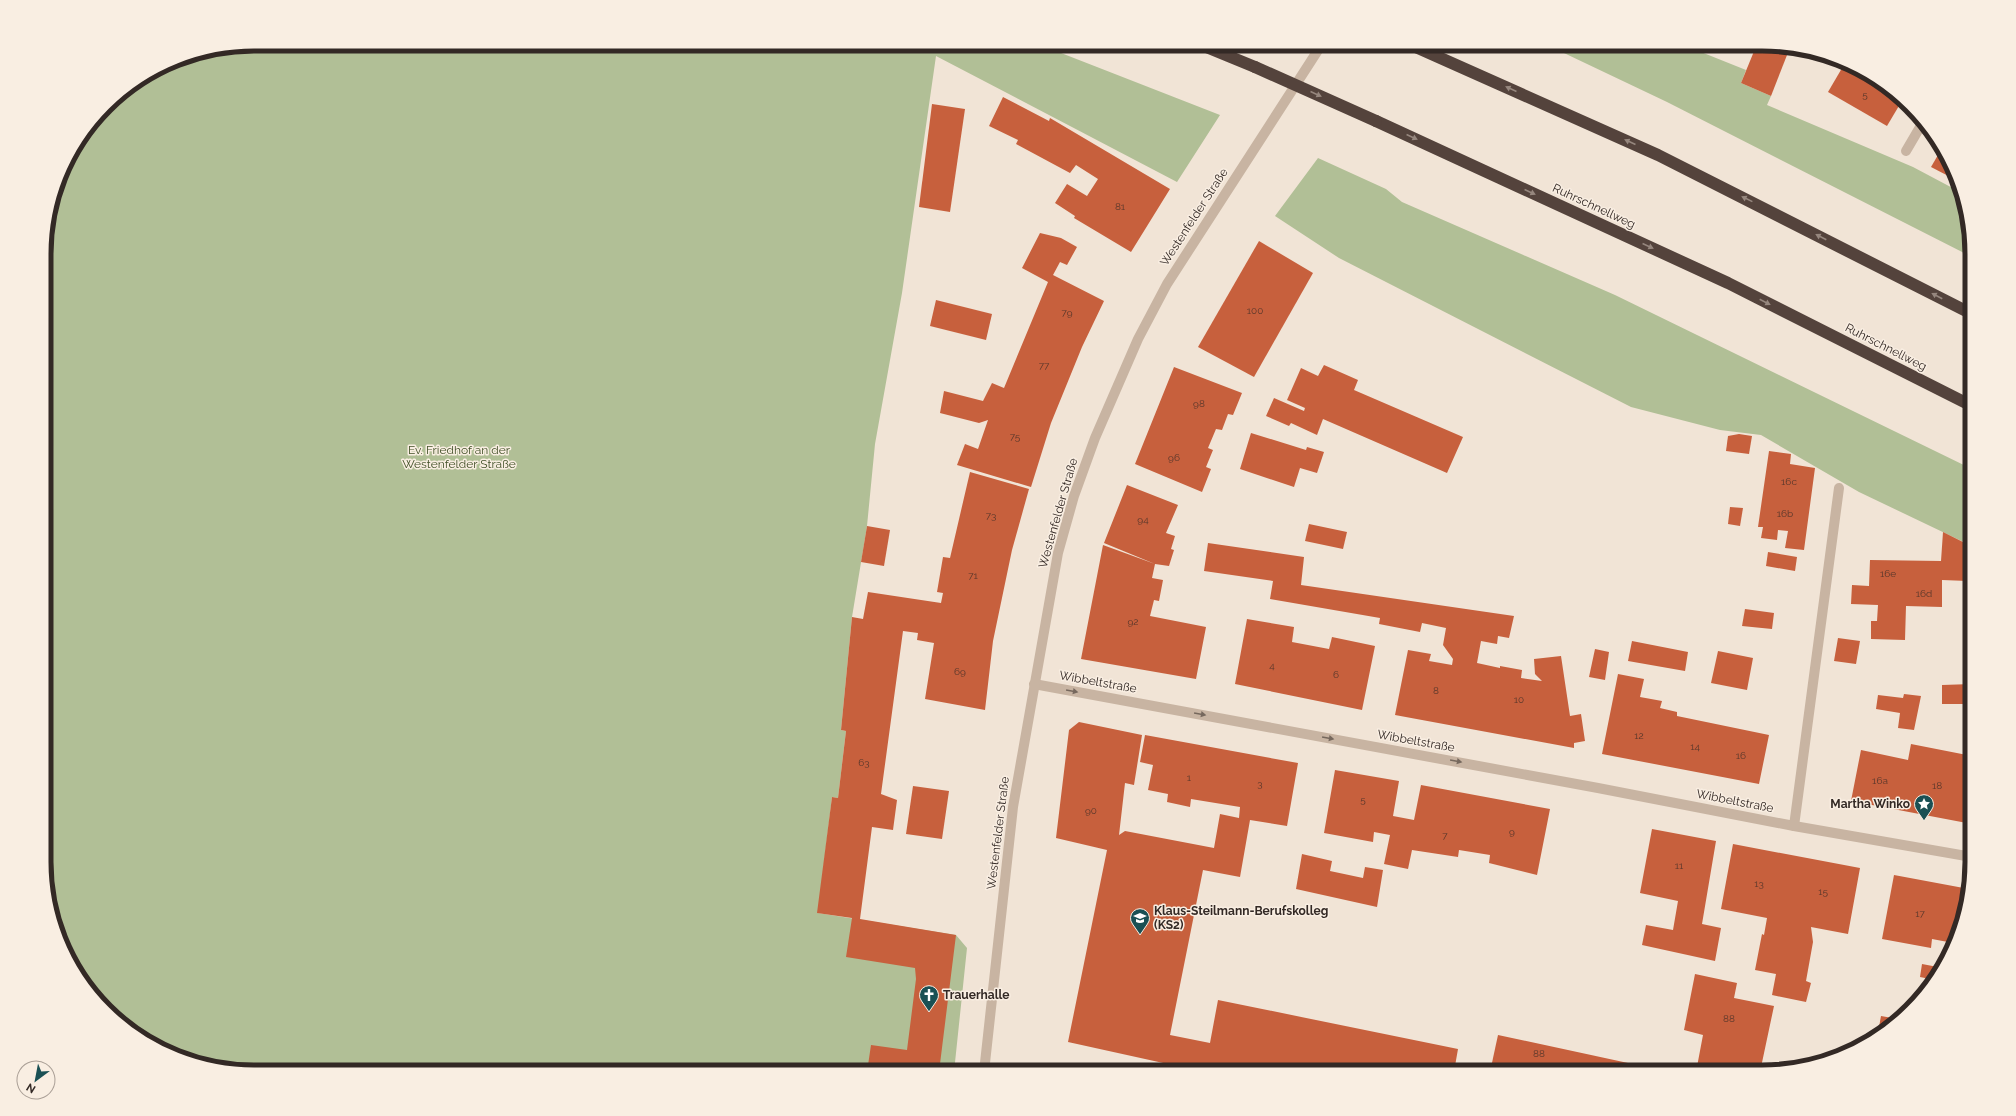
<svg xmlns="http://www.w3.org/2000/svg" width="2016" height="1116" font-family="Raleway,sans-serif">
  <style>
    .green { fill: #b1bf96 }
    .building { fill: #c7603d }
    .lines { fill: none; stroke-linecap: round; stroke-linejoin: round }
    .minor { stroke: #c8b4a2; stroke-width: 10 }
    .highway { stroke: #54433c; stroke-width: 12 }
    .highway-bridge { stroke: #54433c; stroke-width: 12 }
    .oneway { fill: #96877e }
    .oneway2 { fill: #76685d }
    .labels { text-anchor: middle; stroke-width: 3; stroke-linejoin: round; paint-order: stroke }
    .number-label { font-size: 10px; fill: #58372b }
    .street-label { font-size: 12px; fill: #332925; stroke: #f9eee2 }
    .park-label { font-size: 12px; fill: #425128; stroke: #f9eee2 }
    .poi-label { font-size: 12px; font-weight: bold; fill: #332925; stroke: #f9eee2; text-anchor: start }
    .rim { fill: none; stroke: #332925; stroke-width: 5 }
  </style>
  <rect width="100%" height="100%" fill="#f1e4d6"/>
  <g class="green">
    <path d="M 254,44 L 1038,44 L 1220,115 L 1177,182 L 936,56 L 902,293 L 875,444 L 867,526 L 852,617 L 841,730 L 846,731 L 838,798 L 832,797 L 818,913 L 956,935 L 967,948 L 954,1072 L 254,1072 L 199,1065 L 149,1044 L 115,1020 L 79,979 L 55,930 L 46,889 L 46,227 L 66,161 L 115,96 L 174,60 Z"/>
    <path d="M 1545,44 L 1681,44 L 1746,70 L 1741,83 L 1771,96 L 1767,105 L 1913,167 L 1962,193 L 1972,240 L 1972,257 L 1667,102 Z"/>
    <path d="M 1318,158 L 1386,189 L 1402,202 L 1615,295 L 1972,469 L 1972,546 L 1859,492 L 1761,435 L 1720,430 L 1631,407 L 1339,258 L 1275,216 Z"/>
  </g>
  <g class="building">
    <path d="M 1757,44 L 1780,46 L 1789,50 L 1771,96 L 1741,83 Z"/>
    <path d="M 1802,49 L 1816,51 L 1821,53 L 1818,59 Z"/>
    <path d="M 1845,63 L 1867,72 L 1903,99 L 1887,126 L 1828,92 Z"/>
    <path d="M 1003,97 L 1049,121 L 1050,118 L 1170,189 L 1131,252 L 1074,218 L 1075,216 L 1055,203 L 1067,184 L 1087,196 L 1098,179 L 1076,165 L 1070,173 L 1016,144 L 1018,140 L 989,126 Z"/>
    <path d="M 932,104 L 965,109 L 950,212 L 919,207 Z"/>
    <path d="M 1942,148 L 1943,150 L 1958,181 L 1931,167 Z"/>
    <path d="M 1040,233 L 1061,238 L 1077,247 L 1067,265 L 1060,262 L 1053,275 L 1104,301 L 1082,347 L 1051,423 L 1031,487 L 957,465 L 965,444 L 978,449 L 988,420 L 979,423 L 940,413 L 944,391 L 983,401 L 992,383 L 1004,388 L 1048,282 L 1022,268 Z"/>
    <path d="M 1259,241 L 1313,273 L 1254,377 L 1198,347 Z"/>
    <path d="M 936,300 L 992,314 L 986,340 L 930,326 Z"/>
    <path d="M 1324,365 L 1358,380 L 1354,390 L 1463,437 L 1447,473 L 1323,419 L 1317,435 L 1291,423 L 1289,426 L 1266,416 L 1274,398 L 1304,411 L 1305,408 L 1287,400 L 1301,368 L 1318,376 Z"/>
    <path d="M 1174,367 L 1242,393 L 1233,415 L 1228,414 L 1222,430 L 1216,429 L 1208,448 L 1213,450 L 1206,467 L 1211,469 L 1202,492 L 1135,464 Z"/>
    <path d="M 1251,433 L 1306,450 L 1307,447 L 1324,452 L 1317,473 L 1300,468 L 1294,487 L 1240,469 Z"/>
    <path d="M 1739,434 L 1752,436 L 1749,454 L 1726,451 L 1728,436 Z"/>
    <path d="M 1769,451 L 1791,454 L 1790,464 L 1815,468 L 1804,550 L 1785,548 L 1788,531 L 1778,530 L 1777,540 L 1761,538 L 1763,527 L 1758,527 Z"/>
    <path d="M 970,472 L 1029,489 L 1012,550 L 993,641 L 985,710 L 925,699 L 934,643 L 917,640 L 918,633 L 903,631 L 881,794 L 897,800 L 893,830 L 872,827 L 860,919 L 956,935 L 939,1072 L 867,1072 L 871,1045 L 907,1050 L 916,979 L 915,968 L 846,957 L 852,918 L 817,913 L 832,797 L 838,798 L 846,731 L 841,730 L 852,617 L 863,619 L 868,592 L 941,603 L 943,593 L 937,592 L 943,557 L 950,558 Z"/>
    <path d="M 1127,485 L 1178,505 L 1166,533 L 1175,536 L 1171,549 L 1174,550 L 1169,566 L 1155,564 L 1152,578 L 1163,580 L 1159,601 L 1154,600 L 1150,616 L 1206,627 L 1196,679 L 1081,659 L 1103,545 L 1155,564 L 1104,543 Z"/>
    <path d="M 1730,507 L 1743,508 L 1740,526 L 1728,524 Z"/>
    <path d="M 1309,524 L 1347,532 L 1343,549 L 1305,541 Z"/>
    <path d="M 867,526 L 890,530 L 884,566 L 861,562 Z"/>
    <path d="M 1943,532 L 1969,545 L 1968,581 L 1942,580 L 1942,607 L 1906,606 L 1905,640 L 1871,639 L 1871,621 L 1877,621 L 1878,605 L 1851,604 L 1852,585 L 1869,586 L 1870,560 L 1941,561 Z"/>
    <path d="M 1208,543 L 1304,557 L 1301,585 L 1514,616 L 1509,638 L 1498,636 L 1497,644 L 1481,641 L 1477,663 L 1500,668 L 1500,666 L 1522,670 L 1521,678 L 1542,681 L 1535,674 L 1534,659 L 1561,656 L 1570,716 L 1581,714 L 1585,741 L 1574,743 L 1574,748 L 1395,715 L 1408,650 L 1431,654 L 1429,661 L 1452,665 L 1453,659 L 1443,645 L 1446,628 L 1422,623 L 1420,632 L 1379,624 L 1380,618 L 1270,599 L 1273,581 L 1204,571 Z"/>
    <path d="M 1768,552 L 1797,557 L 1795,571 L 1766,566 Z"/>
    <path d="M 1745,609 L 1774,613 L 1772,629 L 1742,626 Z"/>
    <path d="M 1247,619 L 1294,627 L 1292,642 L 1329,649 L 1332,637 L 1375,646 L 1362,710 L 1235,684 Z"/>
    <path d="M 1838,638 L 1860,641 L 1856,664 L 1834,661 Z"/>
    <path d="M 1632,641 L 1688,652 L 1685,671 L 1628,661 Z"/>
    <path d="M 1595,649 L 1609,652 L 1605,680 L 1589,677 Z"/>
    <path d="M 1718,651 L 1753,658 L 1747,690 L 1711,683 Z"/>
    <path d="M 1618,674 L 1644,679 L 1640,697 L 1662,701 L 1660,708 L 1677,712 L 1677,716 L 1769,735 L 1759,784 L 1602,754 Z"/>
    <path d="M 1972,684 L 1972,704 L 1942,704 L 1942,685 Z"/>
    <path d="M 1904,694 L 1921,696 L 1914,730 L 1898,728 L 1900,713 L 1876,709 L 1878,695 L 1903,698 Z"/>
    <path d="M 1079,722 L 1142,735 L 1134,785 L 1125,783 L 1119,835 L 1125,831 L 1214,848 L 1220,814 L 1239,818 L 1240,807 L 1191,799 L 1190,807 L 1167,802 L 1168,794 L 1148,790 L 1153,765 L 1140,762 L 1145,735 L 1298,763 L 1287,826 L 1250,820 L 1240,877 L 1203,870 L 1170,1035 L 1210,1043 L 1218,1000 L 1458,1049 L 1455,1066 L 1476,1072 L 1204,1072 L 1068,1042 L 1107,850 L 1056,838 L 1069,730 Z"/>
    <path d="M 1911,744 L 1972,756 L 1972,824 L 1851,801 L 1861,750 L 1908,760 Z"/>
    <path d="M 1335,770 L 1399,781 L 1393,816 L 1414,820 L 1421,785 L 1550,809 L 1537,875 L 1489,863 L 1490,855 L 1459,850 L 1458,857 L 1412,850 L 1408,869 L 1384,864 L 1390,835 L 1374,832 L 1373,842 L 1324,833 Z"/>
    <path d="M 913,786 L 949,791 L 942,839 L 906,834 Z"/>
    <path d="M 1652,829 L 1716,841 L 1702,924 L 1721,928 L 1715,961 L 1642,945 L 1646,925 L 1673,930 L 1678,901 L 1640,893 Z"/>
    <path d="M 1733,844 L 1860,868 L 1848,934 L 1811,927 L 1813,942 L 1806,981 L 1811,983 L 1806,1002 L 1772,995 L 1776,974 L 1755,970 L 1762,934 L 1764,935 L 1767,918 L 1721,909 Z"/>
    <path d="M 1302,854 L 1332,861 L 1330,871 L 1363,878 L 1365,867 L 1383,870 L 1377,907 L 1296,889 Z"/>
    <path d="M 1894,875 L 1969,889 L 1965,917 L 1944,967 L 1935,980 L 1920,977 L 1922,964 L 1943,968 L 1948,942 L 1932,939 L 1931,948 L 1882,939 Z"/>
    <path d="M 1695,974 L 1737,983 L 1734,998 L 1774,1006 L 1760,1072 L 1696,1072 L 1703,1035 L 1684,1030 Z"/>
    <path d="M 1881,1016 L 1898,1019 L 1888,1029 L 1879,1027 Z"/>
    <path d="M 1498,1035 L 1665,1071 L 1665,1072 L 1490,1072 Z"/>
  </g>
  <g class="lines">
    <g class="minor">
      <path d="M 1906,151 L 1923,122"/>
      <path d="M 1034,684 L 1598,788 L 1794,826 L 1972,857"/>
      <path d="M 1794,826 L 1839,488"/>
      <path d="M 984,1072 L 1013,807 L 1058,553 L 1074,496 L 1095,438 L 1138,339 L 1167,284 L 1322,44"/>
    </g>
    <g class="highway">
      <path d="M 1199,44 L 1255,67"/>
      <path d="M 1409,44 L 1658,155 L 1972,314"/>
      <path d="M 1376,121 L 1728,283 L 1972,406"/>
    </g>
    <path class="highway-bridge" d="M 1255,67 L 1376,121"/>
  </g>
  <defs><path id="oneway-solid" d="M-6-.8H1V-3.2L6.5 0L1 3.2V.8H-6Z"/></defs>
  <g class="oneway">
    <use href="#oneway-solid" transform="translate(1511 89) rotate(-156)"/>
    <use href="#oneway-solid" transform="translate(1316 94) rotate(24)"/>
    <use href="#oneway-solid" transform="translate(1412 137) rotate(25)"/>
    <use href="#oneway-solid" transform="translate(1630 142) rotate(-156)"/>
    <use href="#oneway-solid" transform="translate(1530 192) rotate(25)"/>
    <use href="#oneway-solid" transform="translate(1747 199) rotate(-154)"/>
    <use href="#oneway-solid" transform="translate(1821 237) rotate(-153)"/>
    <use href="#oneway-solid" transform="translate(1648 246) rotate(25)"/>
    <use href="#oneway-solid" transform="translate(1937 296) rotate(-152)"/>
    <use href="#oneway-solid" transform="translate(1765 302) rotate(27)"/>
  </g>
  <g class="oneway2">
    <use href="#oneway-solid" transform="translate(1072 691) rotate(10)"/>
    <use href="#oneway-solid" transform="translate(1200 714) rotate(10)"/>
    <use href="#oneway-solid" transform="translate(1328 738) rotate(10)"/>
    <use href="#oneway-solid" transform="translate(1456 761) rotate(10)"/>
  </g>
  <defs>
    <g id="sight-pin" transform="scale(1)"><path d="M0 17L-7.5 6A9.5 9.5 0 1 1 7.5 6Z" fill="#1a5054" stroke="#f9eee2"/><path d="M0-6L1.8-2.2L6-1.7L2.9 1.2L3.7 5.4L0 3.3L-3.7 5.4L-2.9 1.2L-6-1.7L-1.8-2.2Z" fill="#fff"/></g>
    <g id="school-pin" transform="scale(1)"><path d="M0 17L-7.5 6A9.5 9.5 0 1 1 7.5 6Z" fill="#1a5054" stroke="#f9eee2"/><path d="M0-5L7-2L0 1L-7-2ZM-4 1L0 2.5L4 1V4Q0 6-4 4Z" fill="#fff"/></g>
    <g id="church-pin" transform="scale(1)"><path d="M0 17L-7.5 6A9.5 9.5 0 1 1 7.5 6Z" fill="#1a5054" stroke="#f9eee2"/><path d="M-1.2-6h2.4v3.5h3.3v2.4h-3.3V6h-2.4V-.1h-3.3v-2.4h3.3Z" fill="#fff"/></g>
  </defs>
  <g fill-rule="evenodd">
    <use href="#sight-pin" x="1924" y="804"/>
    <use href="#school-pin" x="1140" y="918"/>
    <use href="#church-pin" x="929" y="995"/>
  </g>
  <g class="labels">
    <g class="number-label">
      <text x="1865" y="98">5</text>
      <text x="1120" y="210">81</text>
      <text x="1255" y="314">100</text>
      <text x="1067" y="316">79</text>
      <text x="1044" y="369">77</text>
      <text x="1199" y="407">98</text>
      <text x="1015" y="440">75</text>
      <text x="1174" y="461">96</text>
      <text x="1789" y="485">16c</text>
      <text x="1785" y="517">16b</text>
      <text x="991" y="519">73</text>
      <text x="1143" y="523">94</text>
      <text x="1888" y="577">16e</text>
      <text x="973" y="579">71</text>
      <text x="1924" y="597">16d</text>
      <text x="1133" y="625">92</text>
      <text x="1272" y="669">4</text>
      <text x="960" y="675">69</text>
      <text x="1336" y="678">6</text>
      <text x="1436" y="694">8</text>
      <text x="1519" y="703">10</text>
      <text x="1639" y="739">12</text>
      <text x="1695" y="750">14</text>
      <text x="1741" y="759">16</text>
      <text x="864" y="766">63</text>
      <text x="1189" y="781">1</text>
      <text x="1880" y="784">16a</text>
      <text x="1260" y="787">3</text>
      <text x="1937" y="789">18</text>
      <text x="1363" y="803">5</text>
      <text x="1091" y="814">90</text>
      <text x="1512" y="835">9</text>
      <text x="1445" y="839">7</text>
      <text x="1679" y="869">11</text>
      <text x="1759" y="887">13</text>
      <text x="1823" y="895">15</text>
      <text x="1920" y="917">17</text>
      <text x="1729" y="1022">88</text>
      <text x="1539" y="1057">88</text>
    </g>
    <g class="street-label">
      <text transform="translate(1594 206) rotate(25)" y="4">Ruhrschnellweg</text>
      <text transform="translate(1194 217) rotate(-57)" y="4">Westenfelder Straße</text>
      <text transform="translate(1886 347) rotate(27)" y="4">Ruhrschnellweg</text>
      <text transform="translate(1058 513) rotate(-74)" y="4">Westenfelder Straße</text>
      <text transform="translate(1098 682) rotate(10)" y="4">Wibbeltstraße</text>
      <text transform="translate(1416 741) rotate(10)" y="4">Wibbeltstraße</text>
      <text transform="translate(1735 801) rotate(11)" y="4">Wibbeltstraße</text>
      <text transform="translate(998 833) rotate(-83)" y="4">Westenfelder Straße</text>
    </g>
    <g class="park-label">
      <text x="459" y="454">Ev. Friedhof an der<tspan x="459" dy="14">Westenfelder Straße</tspan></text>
    </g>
    <g class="poi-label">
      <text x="1910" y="808" text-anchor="end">Martha Winko</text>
      <text x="1154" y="915">Klaus-Steilmann-Berufskolleg<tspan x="1154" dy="14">(KS2)</tspan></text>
      <text x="943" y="999">Trauerhalle</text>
    </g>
  </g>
  <path d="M0 0H2016V1116H0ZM254 51H1762A203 203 0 0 1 1965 254V862A203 203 0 0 1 1762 1065H254A203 203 0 0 1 51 862V254A203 203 0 0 1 254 51Z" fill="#f9eee2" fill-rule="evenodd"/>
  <path class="rim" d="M254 51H1762A203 203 0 0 1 1965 254V862A203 203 0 0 1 1762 1065H254A203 203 0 0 1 51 862V254A203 203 0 0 1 254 51Z"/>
  <g transform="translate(36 1080) rotate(212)"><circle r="19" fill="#f9eee2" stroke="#aa9f96"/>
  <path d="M0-3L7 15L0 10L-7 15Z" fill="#1a5054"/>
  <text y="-6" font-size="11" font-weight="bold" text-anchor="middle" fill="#332925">N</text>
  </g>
</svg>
